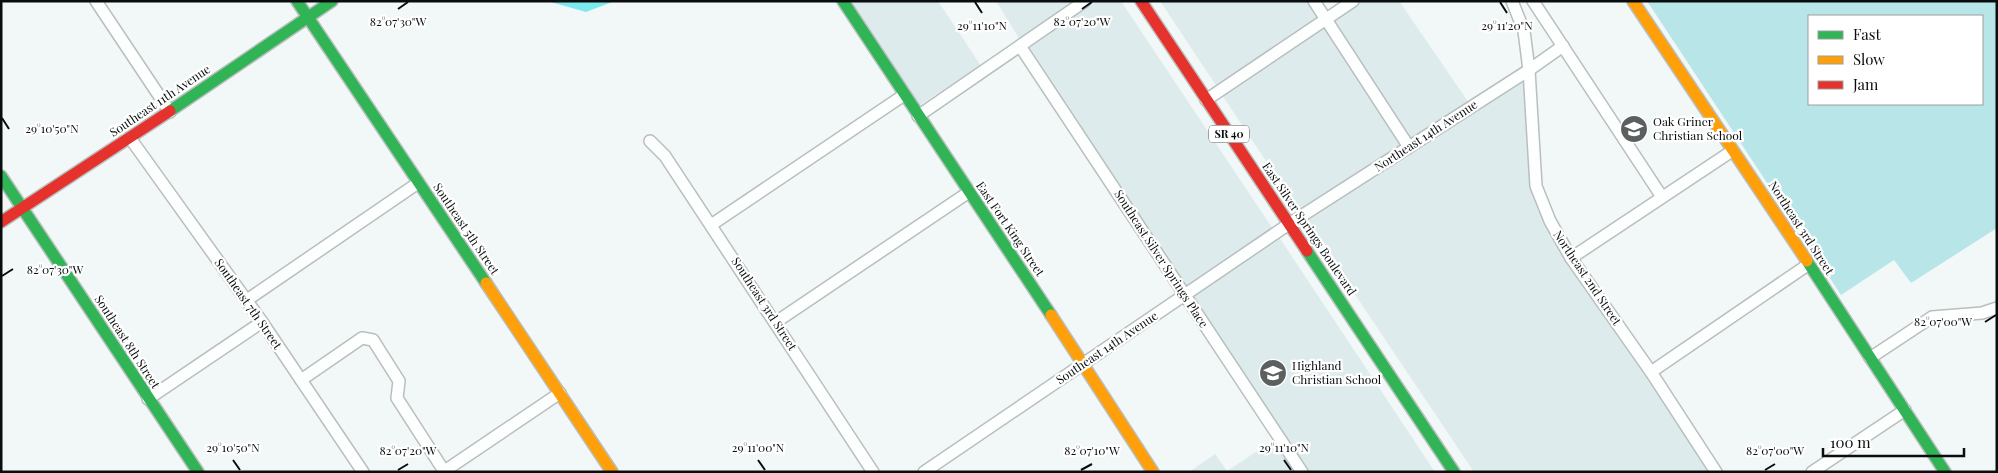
<svg xmlns="http://www.w3.org/2000/svg" width="1998" height="473" font-family="'Playfair Display',serif">
  <style>
    .built { fill: #ddebec }
    .green { fill: #b8e6e8; fill-rule: evenodd }
    .water { fill: #7de9ef }
    .lines { fill: none; stroke-linecap: round; stroke-linejoin: round }
    .street-casing { stroke: #b9bebe; stroke-width: 14 }
    .fast-casing { stroke: #b9bebe; stroke-width: 14 }
    .slow-casing { stroke: #b9bebe; stroke-width: 14 }
    .jam-casing { stroke: #b9bebe; stroke-width: 14 }
    .street { stroke: #fdfefe; stroke-width: 11 }
    .fast { stroke: #30b455; stroke-width: 11 }
    .slow { stroke: #ff9f0a; stroke-width: 11 }
    .jam { stroke: #e5322d; stroke-width: 11 }
    .ticks { fill: none; stroke: #090d0d; stroke-width: 2 }
    .labels { text-anchor: middle; stroke-width: 4.5; stroke-linejoin: round; paint-order: stroke }
    .shield { fill: #fff; stroke: #535656; stroke-width: 1 }
    .shield-label { font-size: 11px; font-weight: bold; fill: #090d0d }
    .street-label { font-size: 12px; fill: #090d0d; stroke: #fff }
    .poi-label { font-size: 12px; fill: #090d0d; stroke: #fff; text-anchor: start }
    .ticks-label { font-size: 12px; text-anchor: middle; fill: #090d0d; stroke: #fff; stroke-width: 4.5; stroke-linejoin: round; paint-order: stroke }
  </style>
  <rect width="100%" height="100%" fill="#f2f8f8"/>
  <g class="built">
    <path d="M 849,1 L 938,1 L 981,66 L 918,106 Z"/>
    <path d="M 996,1 L 1076,1 L 1020,40 Z"/>
    <path d="M 1093,1 L 1121,1 L 1273,229 L 1186,288 L 1027,47 Z"/>
    <path d="M 1160,1 L 1308,1 L 1319,19 L 1217,87 Z"/>
    <path d="M 1362,1 L 1399,1 L 1469,103 L 1411,140 L 1334,21 Z"/>
    <path d="M 1325,27 L 1401,146 L 1300,212 L 1222,95 Z"/>
    <path d="M 1525,79 L 1531,187 L 1545,224 L 1564,257 L 1646,375 L 1709,472 L 1474,472 L 1305,220 Z"/>
    <path d="M 1279,237 L 1435,472 L 1309,472 L 1191,296 Z"/>
    <path d="M 1263,423 L 1296,472 L 1189,472 L 1215,454 L 1227,471 L 1274,440 Z"/>
  </g>
  <path class="green" d="M 1647,1 L 1997,1 L 1997,228 L 1911,283 L 1894,260 L 1841,295 ZM 1809,16 L 1982,16 L 1982,104 L 1809,104 Z"/>
  <path class="water" d="M 547,1 L 615,1 L 586,12 Z"/>
  <g class="lines">
    <g class="street-casing">
      <g id="street">
        <path d="M 96,1 L 170,112"/>
        <path d="M 1314,1 L 1409,147"/>
        <path d="M 1512,1 L 1524,31 L 1529,70 L 1536,186 L 1550,221 L 1571,258 L 1651,372 L 1716,472"/>
        <path d="M 1533,1 L 1662,197"/>
        <path d="M 1020,46 L 1302,472"/>
        <path d="M 1206,100 L 1353,1"/>
        <path d="M 918,116 L 1085,1"/>
        <path d="M 130,138 L 262,322 L 363,472"/>
        <path d="M 650,141 L 665,156 L 873,472"/>
        <path d="M 711,225 L 904,95"/>
        <path d="M 1571,258 L 1732,151"/>
        <path d="M 247,300 L 418,183"/>
        <path d="M 776,322 L 969,192"/>
        <path d="M 1870,358 L 1932,317 L 1982,313 L 1997,308"/>
        <path d="M 1651,372 L 1809,264"/>
        <path d="M 301,380 L 362,338 L 373,340 L 399,381 L 397,398 L 444,471"/>
        <path d="M 148,399 L 262,322"/>
        <path d="M 443,472 L 560,393"/>
        <path d="M 924,472 L 1289,224 L 1529,70 L 1563,46"/>
        <path d="M 1812,472 L 1905,410"/>
      </g>
    </g>
    <g class="fast-casing">
      <g id="fast">
        <path d="M 297,1 L 486,283"/>
        <path d="M 843,1 L 1051,315"/>
        <path d="M 170,111 L 332,1"/>
        <path d="M 1,176 L 198,472"/>
        <path d="M 1307,251 L 1454,472"/>
        <path d="M 1807,261 L 1945,472"/>
      </g>
    </g>
    <g class="slow-casing">
      <g id="slow">
        <path d="M 1633,1 L 1807,261"/>
        <path d="M 486,283 L 612,472"/>
        <path d="M 1051,315 L 1153,472"/>
      </g>
    </g>
    <g class="jam-casing">
      <g id="jam">
        <path d="M 1141,1 L 1307,251"/>
        <path d="M 1,222 L 170,111"/>
      </g>
    </g>
    <use href="#street" class="street"/>
    <use href="#fast" class="fast"/>
    <use href="#slow" class="slow"/>
    <use href="#jam" class="jam"/>
  </g>
  <path class="ticks" d="M 975,2 L 982,13M 1500,2 L 1507,13M 398,9 L 408,2M 1082,9 L 1092,2M 2,118 L 9,129M 2,276 L 13,269M 1985,322 L 1996,315M 233,460 L 240,470M 758,460 L 765,470M 1284,460 L 1291,470M 398,470 L 408,464M 1081,470 L 1092,464M 1765,470 L 1775,464"/>
  <defs>
    <g id="school-disc" transform="scale(1.4375)"><circle r="9.5" fill="#5b5f5f" stroke="#fff"/><path d="M0-5L7-2L0 1L-7-2ZM-4 1L0 2.5L4 1V4Q0 6-4 4Z" fill="#fff"/></g>
  </defs>
  <g fill-rule="evenodd">
    <use href="#school-disc" x="1634" y="129"/>
    <use href="#school-disc" x="1273" y="373"/>
  </g>
  <g class="labels">
    <rect class="shield" x="1209" y="125.5" width="40" height="17" rx="4"/>
    <g class="shield-label">
      <text x="1229" y="138">SR 40</text>
    </g>
    <g class="street-label">
      <text transform="translate(160 101) rotate(-34)" y="4">Southeast 11th Avenue</text>
      <text transform="translate(1426 136) rotate(-33)" y="4">Northeast 14th Avenue</text>
      <text transform="translate(1801 228) rotate(57)" y="4">Northeast 3rd Street</text>
      <text transform="translate(466 229) rotate(56)" y="4">Southeast 5th Street</text>
      <text transform="translate(1010 229) rotate(56)" y="4">East Fort King Street</text>
      <text transform="translate(1309 229) rotate(56)" y="4">East Silver Springs Boulevard</text>
      <text transform="translate(1161 259) rotate(57)" y="4">Southeast Silver Springs Place</text>
      <text transform="translate(1587 278) rotate(56)" y="4">Northeast 2nd Street</text>
      <text transform="translate(248 304) rotate(55)" y="4">Southeast 7th Street</text>
      <text transform="translate(764 304) rotate(57)" y="4">Southeast 3rd Street</text>
      <text transform="translate(127 342) rotate(57)" y="4">Southeast 8th Street</text>
      <text transform="translate(1107 348) rotate(-34)" y="4">Southeast 14th Avenue</text>
    </g>
    <g class="poi-label">
      <text x="1653" y="126">Oak Griner<tspan x="1653" dy="14">Christian School</tspan></text>
      <text x="1292" y="370">Highland<tspan x="1292" dy="14">Christian School</tspan></text>
    </g>
  </g>
  <g class="ticks-label">
    <text x="1082" y="26">82°07'20"W</text>
    <text x="398" y="26">82°07'30"W</text>
    <text x="982" y="30">29°11'10"N</text>
    <text x="1507" y="30">29°11'20"N</text>
    <text x="52" y="133">29°10'50"N</text>
    <text x="55" y="274">82°07'30"W</text>
    <text x="1943" y="326">82°07'00"W</text>
    <text x="233" y="452">29°10'50"N</text>
    <text x="758" y="452">29°11'00"N</text>
    <text x="1284" y="452">29°11'10"N</text>
    <text x="408" y="455">82°07'20"W</text>
    <text x="1092" y="455">82°07'10"W</text>
    <text x="1775" y="455">82°07'00"W</text>
  </g>
  <rect width="1998" height="473" fill="none" stroke="#090d0d" stroke-width="5"/>
  <rect x="1808" y="15" width="175" height="90" fill="#ffffff" stroke="#9d9e9e"/>
  <rect x="1818" y="31" width="25" height="8" fill="#30b455" stroke="#9d9e9e"/>
  <text x="1853" y="40" font-size="15" fill="#090d0d">Fast</text>
  <rect x="1818" y="56" width="25" height="8" fill="#ff9f0a" stroke="#9d9e9e"/>
  <text x="1853" y="65" font-size="15" fill="#090d0d">Slow</text>
  <rect x="1818" y="81" width="25" height="8" fill="#e5322d" stroke="#9d9e9e"/>
  <text x="1853" y="90" font-size="15" fill="#090d0d">Jam</text>
  <path d="M1823 448v8h141v-8" fill="none" stroke="#090d0d" stroke-width="2.5"/>
  <text x="1830" y="448" font-size="15" fill="#090d0d" stroke="#ffffff" stroke-width="4" paint-order="stroke">100 m</text>
</svg>
